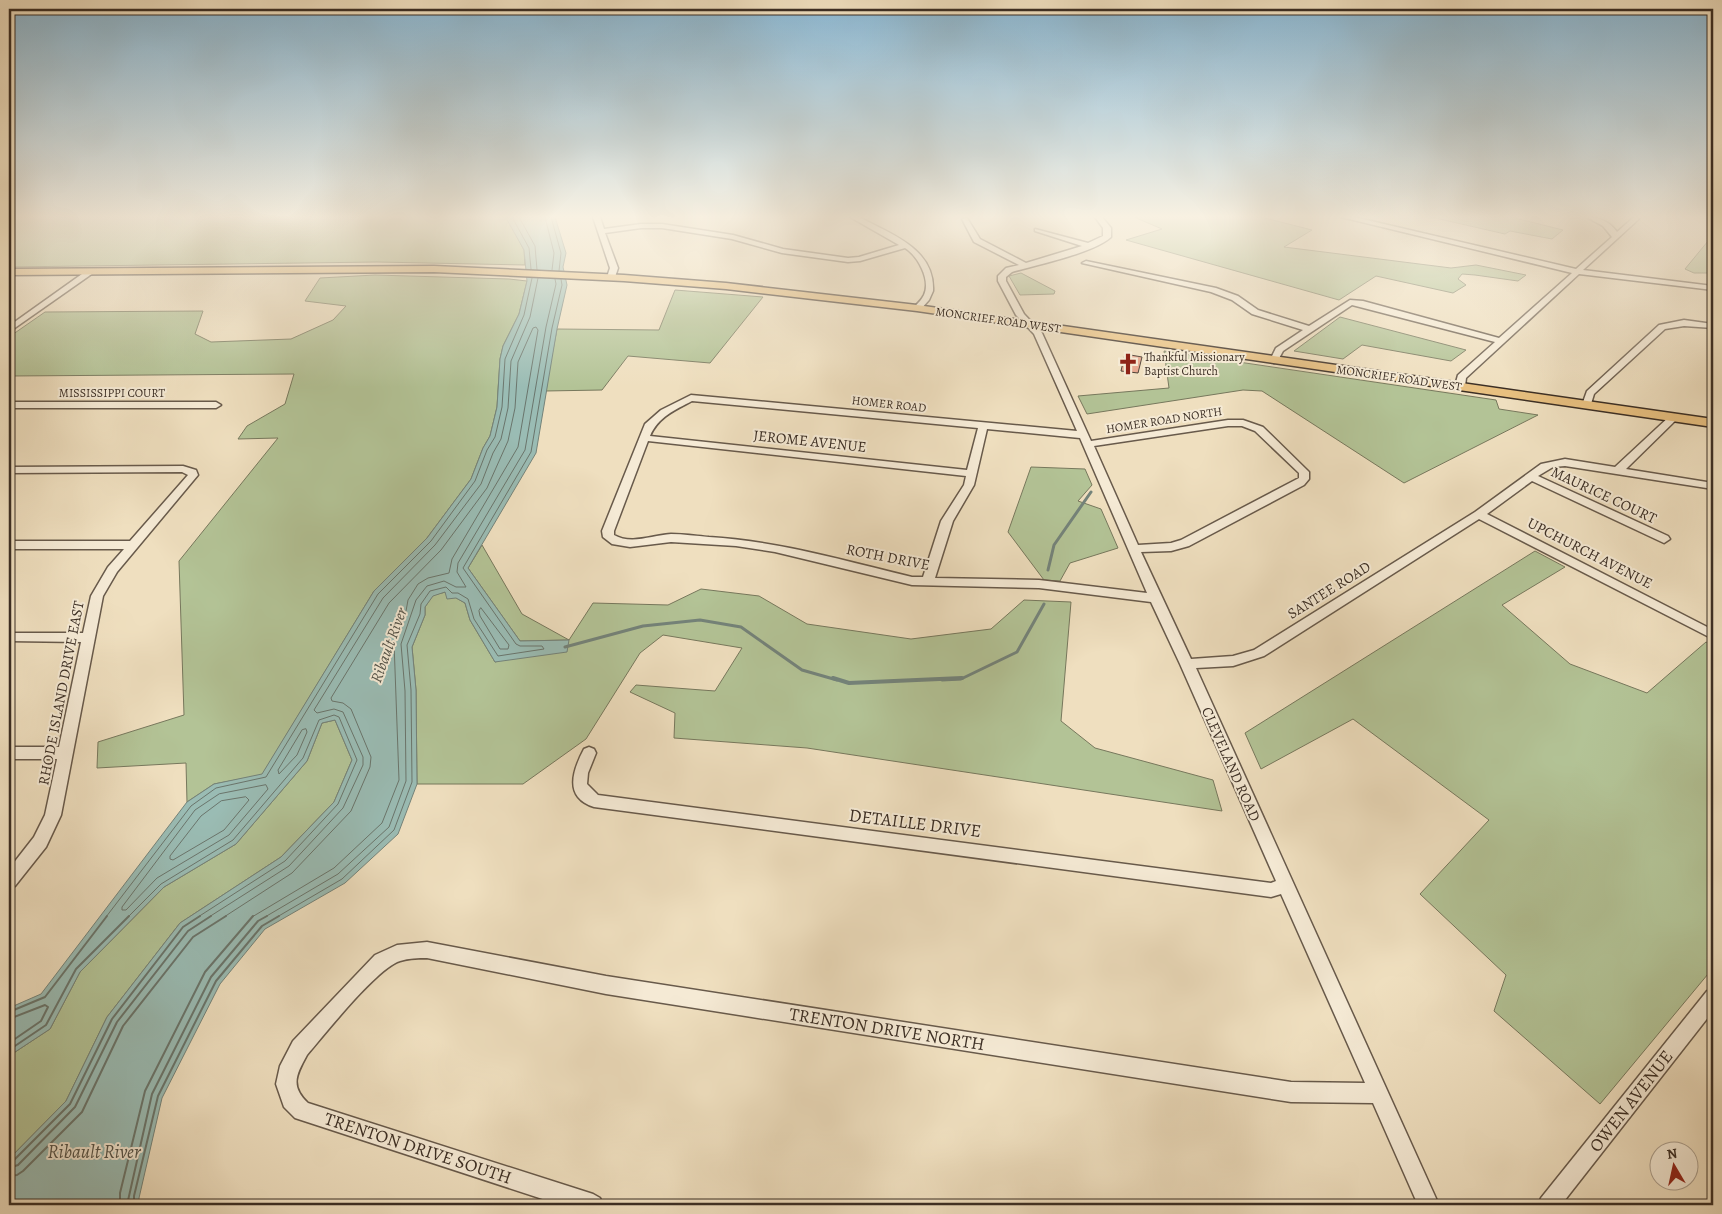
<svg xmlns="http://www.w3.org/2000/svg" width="1722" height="1214" font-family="Alegreya,serif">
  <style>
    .green { fill: #b3c396; stroke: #77785d }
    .water { fill: #9abcb4; stroke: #74837a }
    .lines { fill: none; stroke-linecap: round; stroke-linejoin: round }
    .shore-far1 { stroke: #6a756c; stroke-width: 1 }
    .shore { stroke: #6a756c; stroke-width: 2 }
    .stream-far1 { stroke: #74837a; stroke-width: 3 }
    .stream { stroke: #74837a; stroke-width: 4 }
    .building { fill: #e5a188; stroke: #3b2e24 }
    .minor-casing { stroke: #685a4b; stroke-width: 3 }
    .major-casing { stroke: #3b2e24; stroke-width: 3 }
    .minor { fill: #f5ead5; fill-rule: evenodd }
    .major { fill: #e8c080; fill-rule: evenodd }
    .labels { text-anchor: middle; stroke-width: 4; stroke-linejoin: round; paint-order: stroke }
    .far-street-label { font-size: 12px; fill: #3b2e24; stroke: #f5ead5 }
    .far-poi-label { font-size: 12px; fill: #3b2e24; stroke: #f5ead5; text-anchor: start }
    .street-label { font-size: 15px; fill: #3b2e24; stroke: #f5ead5 }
    .water-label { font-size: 16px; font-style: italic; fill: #535248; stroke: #f5ead5 }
    .near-street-label { font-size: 18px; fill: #3b2e24; stroke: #f5ead5 }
    .near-water-label { font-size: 19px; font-style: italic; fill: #535248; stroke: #f5ead5 }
  </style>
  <rect width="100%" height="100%" fill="#efdfbf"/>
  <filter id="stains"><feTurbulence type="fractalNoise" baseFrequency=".004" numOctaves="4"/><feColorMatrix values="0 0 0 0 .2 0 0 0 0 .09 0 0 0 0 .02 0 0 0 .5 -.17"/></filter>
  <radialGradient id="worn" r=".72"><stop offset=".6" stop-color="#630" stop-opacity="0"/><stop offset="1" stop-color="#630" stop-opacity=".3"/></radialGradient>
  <g class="green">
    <path d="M 9,217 L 507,217 L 524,250 L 525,265 L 377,262 L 9,267 Z"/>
    <path d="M 1134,217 L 1261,217 L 1312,230 L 1284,247 L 1451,268 L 1476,265 L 1526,275 L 1518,281 L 1475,275 L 1462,274 L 1458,279 L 1466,285 L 1453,293 L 1376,276 L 1339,300 L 1126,240 L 1162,229 Z"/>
    <path d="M 1431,217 L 1511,217 L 1563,230 L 1552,239 L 1510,231 L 1505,234 Z"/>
    <path d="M 1713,235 L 1713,273 L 1694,273 L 1685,269 Z"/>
    <path d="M 1021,273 L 1055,291 L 1054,294 L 1020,295 L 1009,276 Z"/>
    <path d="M 375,275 L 509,279 L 527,281 L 519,314 L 503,346 L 500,359 L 497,407 L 490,436 L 483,448 L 471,479 L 427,538 L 374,591 L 262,775 L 214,784 L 187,802 L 186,763 L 97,768 L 98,742 L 184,715 L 179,561 L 278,438 L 238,439 L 247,426 L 285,404 L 294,374 L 9,376 L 9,337 L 45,312 L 203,311 L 195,334 L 211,342 L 291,339 L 333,320 L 346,306 L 305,301 L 320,278 Z"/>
    <path d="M 675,290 L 763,297 L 710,363 L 628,356 L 602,390 L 545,391 L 557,329 L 659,330 Z"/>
    <path d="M 1340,317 L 1466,350 L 1451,361 L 1362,345 L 1343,359 L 1294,351 Z"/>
    <path d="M 1164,351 L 1496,400 L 1499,409 L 1538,415 L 1404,483 L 1262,391 L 1243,390 L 1087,414 L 1078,396 L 1169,388 Z"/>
    <path d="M 1031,467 L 1085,469 L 1092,485 L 1078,501 L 1101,509 L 1118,548 L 1070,563 L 1060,581 L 1044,580 L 1008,532 Z"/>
    <path d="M 482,545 L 522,614 L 569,640 L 593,603 L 668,605 L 701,589 L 759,596 L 807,624 L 911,639 L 991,629 L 1024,600 L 1071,602 L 1061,721 L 1095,748 L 1213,780 L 1222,811 L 807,748 L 674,738 L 675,713 L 630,692 L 636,685 L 715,691 L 742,648 L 663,635 L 640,653 L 586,739 L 523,784 L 417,784 L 416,690 L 412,647 L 425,615 L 425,607 L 433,595 L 446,592 L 465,603 L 470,620 L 495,662 L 569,640 L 520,641 L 468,568 Z"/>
    <path d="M 1535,551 L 1565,567 L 1502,605 L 1570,664 L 1647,693 L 1706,642 L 1713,645 L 1713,968 L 1600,1104 L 1494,1011 L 1506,975 L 1420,894 L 1489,820 L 1353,719 L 1261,769 L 1245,733 Z"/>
    <path d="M 335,720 L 352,760 L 334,802 L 281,857 L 180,923 L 107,1017 L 66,1101 L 9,1159 L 9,1056 L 50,1029 L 80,972 L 164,887 L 236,844 L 307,761 L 322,723 Z"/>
  </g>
  <path class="water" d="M 555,217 L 566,253 L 563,267 L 567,285 L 557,329 L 536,453 L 468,568 L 520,641 L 569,640 L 567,652 L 495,662 L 470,620 L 465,603 L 456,598 L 447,599 L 445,592 L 433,596 L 425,607 L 425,615 L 412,647 L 416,690 L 417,784 L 398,834 L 345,883 L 265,929 L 220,984 L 162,1098 L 139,1198 L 139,1205 L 9,1205 L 9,1159 L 66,1101 L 107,1017 L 180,923 L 281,857 L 334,802 L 352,760 L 335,720 L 322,723 L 307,761 L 236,844 L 164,887 L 80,972 L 50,1029 L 9,1056 L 9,1008 L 41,994 L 187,802 L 214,784 L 262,774 L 374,591 L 427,538 L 471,479 L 483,448 L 490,436 L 497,407 L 500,359 L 503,346 L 519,314 L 527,281 L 524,250 L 506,218 Z"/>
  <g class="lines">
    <g class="shore-far1">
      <path d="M 512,217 L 529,248 L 531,269"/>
      <path d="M 519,217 L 535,246 L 537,270"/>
      <path d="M 545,217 L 554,253 L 552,270"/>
      <path d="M 551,217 L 561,253 L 559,271"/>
      <path d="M 481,608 L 509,645 L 508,649 L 500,649 L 480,616 L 479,611 Z"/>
      <path d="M 306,729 L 307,732 L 297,755 L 279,774 L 278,770 L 302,730 Z"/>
      <path d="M 266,785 L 268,789 L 229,835 L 157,878 L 126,910 L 122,910 L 122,907 L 195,810 L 219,794 Z"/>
      <path d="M 246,797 L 249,800 L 224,830 L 173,860 L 170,859 L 170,856 L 201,816 L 221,801 Z"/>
      <path d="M 106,917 L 191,806 L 216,788 L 266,777 L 378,594 L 431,541 L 475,481 L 487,450 L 495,437 L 502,407 L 505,359 L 524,315 L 532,278"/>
      <path d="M 128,917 L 161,884 L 233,840 L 303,758 L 319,720 L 334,715 L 339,717 L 357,760 L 338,804 L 285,861 L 198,917"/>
      <path d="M 209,917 L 289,866 L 343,808 L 363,765 L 363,757 L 343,712 L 334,709 L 317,713 L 314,710 L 383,598 L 435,545 L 481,484 L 493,453 L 501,439 L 508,408 L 511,361 L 530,317 L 538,278"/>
      <path d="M 224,917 L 292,873 L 351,811 L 370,767 L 371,757 L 351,709 L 343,703 L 332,701 L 331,698 L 389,603 L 441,550 L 487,488 L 508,441 L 515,408 L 518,362 L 533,328 L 536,327 L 538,330 L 518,447 L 452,559 L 449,573 L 428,578 L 418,584 L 408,600 L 406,611 L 394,642 L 399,780 L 382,823 L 334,868 L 252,917"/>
      <path d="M 265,917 L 338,874 L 389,827 L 406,781 L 405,691 L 401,644 L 416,600 L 427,586 L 444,581 L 456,587 L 466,587 L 457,572 L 458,563 L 525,450 L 546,327 L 556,284 L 555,279"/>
      <path d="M 277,917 L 342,879 L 394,830 L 412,782 L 411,690 L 407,645 L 420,614 L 421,604 L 430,591 L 446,587 L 452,593 L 458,593 L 468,599 L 474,619 L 498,656 L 544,649 L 542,646 L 520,646 L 516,644 L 463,568 L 531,452 L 552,328 L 562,285 L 561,279"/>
    </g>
    <g class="shore">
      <path d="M 9,1012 L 45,997 L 107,916"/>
      <path d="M 9,1019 L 45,1005 L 48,1007 L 41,1021 L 9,1043"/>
      <path d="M 9,1050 L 46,1025 L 76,969 L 129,916"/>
      <path d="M 9,1162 L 14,1160 L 70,1104 L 112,1019 L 183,927 L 200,916"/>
      <path d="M 9,1168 L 18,1165 L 75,1107 L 117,1022 L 188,931 L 211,916"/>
      <path d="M 9,1176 L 17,1175 L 23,1171 L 82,1112 L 123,1026 L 193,937 L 226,916"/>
      <path d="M 120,1205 L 120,1193 L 145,1091 L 205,972 L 253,916"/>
      <path d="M 127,1205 L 152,1094 L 211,977 L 258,921 L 267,916"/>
      <path d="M 134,1205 L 134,1196 L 158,1096 L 216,981 L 262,926 L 279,916"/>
    </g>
    <g class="stream-far1">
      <path d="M 1048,570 L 1054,545 L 1091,492"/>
      <path d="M 565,647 L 643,626 L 700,620 L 741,627 L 802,670 L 837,680"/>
      <path d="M 942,680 L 961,679 L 1017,652 L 1044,604"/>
    </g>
    <path class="stream" d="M 833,678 L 849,683 L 962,678"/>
  </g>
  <path class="building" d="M 1125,354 L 1142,357 L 1138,373 L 1121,371 Z"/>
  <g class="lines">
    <g class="minor-casing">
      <g id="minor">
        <path d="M 593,217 L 600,217 L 604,229 L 641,224 L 662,224 L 733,235 L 783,249 L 848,258 L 859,257 L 899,245 L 850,217 L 859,217 C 890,234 935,248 933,291 L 929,300 L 920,310 L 914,310 L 913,308 C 917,304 921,301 924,295 C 931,280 918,256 905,248 L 860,261 L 848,262 L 782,253 L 732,239 L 662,228 L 641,228 L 605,233 L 618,268 L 615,277 L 611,279 L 607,277 L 610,268 Z"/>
        <path d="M 1095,217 L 1102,217 L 1111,228 L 1111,237 C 1094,253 1036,265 1012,272 L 1006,277 L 1006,281 L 1024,314 L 1042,333 L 1091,441 L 1228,420 L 1243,420 L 1263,427 L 1309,472 L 1309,479 L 1304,485 L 1189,546 L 1171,551 L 1141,552 L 1191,659 L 1233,656 L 1254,650 L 1475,512 L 1541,464 L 1565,459 L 1615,467 L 1671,415 L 1674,414 L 1679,417 L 1626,469 L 1713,483 L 1713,489 L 1565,466 L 1553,467 L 1538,476 L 1668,536 L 1670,539 L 1664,543 L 1532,481 L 1487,514 L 1713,630 L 1713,639 L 1479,519 L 1264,656 L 1233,666 L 1196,668 L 1439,1205 L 1418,1205 L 1373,1103 L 1291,1102 L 606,994 L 427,958 C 418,958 409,958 400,961 C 377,968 325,1034 307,1055 C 296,1075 290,1086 308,1103 L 593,1194 L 600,1198 L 603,1205 L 561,1205 L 295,1118 L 284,1107 L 276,1084 L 280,1066 L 293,1041 L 375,955 L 397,945 L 427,942 L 606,976 L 1291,1082 L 1365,1083 L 1281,894 L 1271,897 L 594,807 C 563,797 573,770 584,749 L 589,747 L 594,749 L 596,753 L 588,773 L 587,784 L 598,795 L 1271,883 L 1276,881 L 1180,664 L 1151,602 L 1039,588 L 912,585 L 775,552 L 736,546 L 671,542 L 630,547 L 612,544 L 603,537 L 602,531 L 645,424 L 661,410 L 691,395 L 1077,431 L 1034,334 L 1016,315 L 998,281 L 998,276 L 1006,268 L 1019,265 L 974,242 L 962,219 L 967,218 L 980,239 L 1026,263 L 1082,246 L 1035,231 L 1035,229 L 1088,243 L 1103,236 L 1103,228 ZM 692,401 L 978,428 L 967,470 L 650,436 C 658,417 675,410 692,401 ZM 1228,426 L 1242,426 L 1255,431 L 1299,473 L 1299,478 L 1181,540 L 1171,543 L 1138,545 L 1094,446 ZM 987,429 L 1080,438 L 1147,593 L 1039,580 L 935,578 L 953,521 L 974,485 ZM 648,441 L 966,476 L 964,485 L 941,521 L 923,577 L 912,577 C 845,561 778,541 709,537 C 697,536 683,534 671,534 C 653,535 631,545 614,535 L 614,531 Z"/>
        <path d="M 1341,217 L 1354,217 L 1576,269 L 1612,237 L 1603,226 L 1586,217 C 1599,217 1609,221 1617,232 L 1634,217 L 1641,217 L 1583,270 L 1713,286 L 1713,290 L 1579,274 L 1466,378 L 1465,386 L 1460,389 L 1455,386 L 1458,375 L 1495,342 L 1352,305 L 1283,351 L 1277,362 L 1274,363 L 1270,360 L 1276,348 L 1303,330 L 1252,314 L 1232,300 L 1211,292 L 1082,263 L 1086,261 L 1216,288 L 1238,296 L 1258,310 L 1309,326 L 1350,300 L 1363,301 L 1499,338 L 1572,273 Z"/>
        <path d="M 89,269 L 96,271 L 9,332 L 9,326 Z"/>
        <path d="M 1684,320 L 1713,324 L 1713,328 L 1684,326 L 1665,329 L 1594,394 L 1590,407 L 1584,407 L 1582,405 L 1587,391 L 1659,325 Z"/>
        <path d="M 9,402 L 216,402 L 221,405 L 216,408 L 9,408 Z"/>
        <path d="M 183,466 L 196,470 L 198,475 L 117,572 L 103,596 L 61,815 L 46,847 L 15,886 L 9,888 L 9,869 L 34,837 L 45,815 L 57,759 L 9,759 L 9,747 L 59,747 L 81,642 L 9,641 L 9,633 L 83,633 L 91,596 L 108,567 L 124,549 L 9,549 L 9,541 L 130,541 L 188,475 L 182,472 L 9,473 L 9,467 Z"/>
        <path d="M 1713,988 L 1713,1011 L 1561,1205 L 1538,1205 L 1541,1198 L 1707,991 Z"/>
      </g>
    </g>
    <g class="major-casing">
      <path id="major" d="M 434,266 L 624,275 L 726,283 L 917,305 L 1713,419 L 1713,427 L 917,311 L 726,289 L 624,281 L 434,272 L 9,275 L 9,269 Z"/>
    </g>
    <use href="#minor" class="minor"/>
    <use href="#major" class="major"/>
  </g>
  <linearGradient id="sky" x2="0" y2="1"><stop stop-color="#89b7d3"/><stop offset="0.56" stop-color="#f8f1e2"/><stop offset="1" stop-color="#f8f1e2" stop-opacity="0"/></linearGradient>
  <rect width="1722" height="387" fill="url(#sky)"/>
  <defs>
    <g id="church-bare" transform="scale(1.725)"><path d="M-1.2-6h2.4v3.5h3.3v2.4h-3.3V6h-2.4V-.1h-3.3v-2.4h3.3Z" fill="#8f2418" stroke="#f5ead5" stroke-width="2.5" paint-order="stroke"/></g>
  </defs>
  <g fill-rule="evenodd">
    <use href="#church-bare" x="1128" y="364"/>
  </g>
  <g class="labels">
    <g class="far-street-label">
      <text transform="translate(998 320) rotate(8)" y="4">MONCRIEF ROAD WEST</text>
      <text transform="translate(1399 378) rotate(8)" y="4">MONCRIEF ROAD WEST</text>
      <text x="112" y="397">MISSISSIPPI COURT</text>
      <text transform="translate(889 404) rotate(6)" y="4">HOMER ROAD</text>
      <text transform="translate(1164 420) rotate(-9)" y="4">HOMER ROAD NORTH</text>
    </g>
    <g class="far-poi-label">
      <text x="1144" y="361">Thankful Missionary<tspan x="1144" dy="14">Baptist Church</tspan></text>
    </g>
    <g class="street-label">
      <text transform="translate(810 441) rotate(6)" y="5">JEROME AVENUE</text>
      <text transform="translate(1604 495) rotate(25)" y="5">MAURICE COURT</text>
      <text transform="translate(1590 553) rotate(27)" y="5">UPCHURCH AVENUE</text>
      <text transform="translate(888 557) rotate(11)" y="5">ROTH DRIVE</text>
      <text transform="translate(1329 590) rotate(-32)" y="5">SANTEE ROAD</text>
      <text transform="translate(61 693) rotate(-79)" y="5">RHODE ISLAND DRIVE EAST</text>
      <text transform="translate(1231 764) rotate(66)" y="5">CLEVELAND ROAD</text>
    </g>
    <g class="water-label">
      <text transform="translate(388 645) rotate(-70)" y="6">Ribault River</text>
    </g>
    <g class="near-street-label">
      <text transform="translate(915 823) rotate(7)" y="6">DETAILLE DRIVE</text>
      <text transform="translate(887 1029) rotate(9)" y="6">TRENTON DRIVE NORTH</text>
      <text transform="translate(1631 1101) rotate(-52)" y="6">OWEN AVENUE</text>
      <text transform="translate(418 1148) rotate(18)" y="6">TRENTON DRIVE SOUTH</text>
    </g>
    <g class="near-water-label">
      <text x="94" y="1158">Ribault River</text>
    </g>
  </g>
  <rect width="1722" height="1214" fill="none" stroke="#efdfbf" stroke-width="30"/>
  <rect x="10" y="10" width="1702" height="1194" fill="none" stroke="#3b2e24" stroke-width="2.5"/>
  <rect x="15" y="15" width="1692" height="1184" fill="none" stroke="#3b2e24"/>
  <g transform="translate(1674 1166) rotate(351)"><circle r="24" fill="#f5ead5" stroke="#ab9f8e"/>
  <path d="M0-4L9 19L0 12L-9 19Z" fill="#8f2418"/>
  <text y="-8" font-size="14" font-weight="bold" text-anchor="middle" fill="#3b2e24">N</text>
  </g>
  <rect width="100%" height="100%" filter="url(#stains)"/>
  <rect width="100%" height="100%" fill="url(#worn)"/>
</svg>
